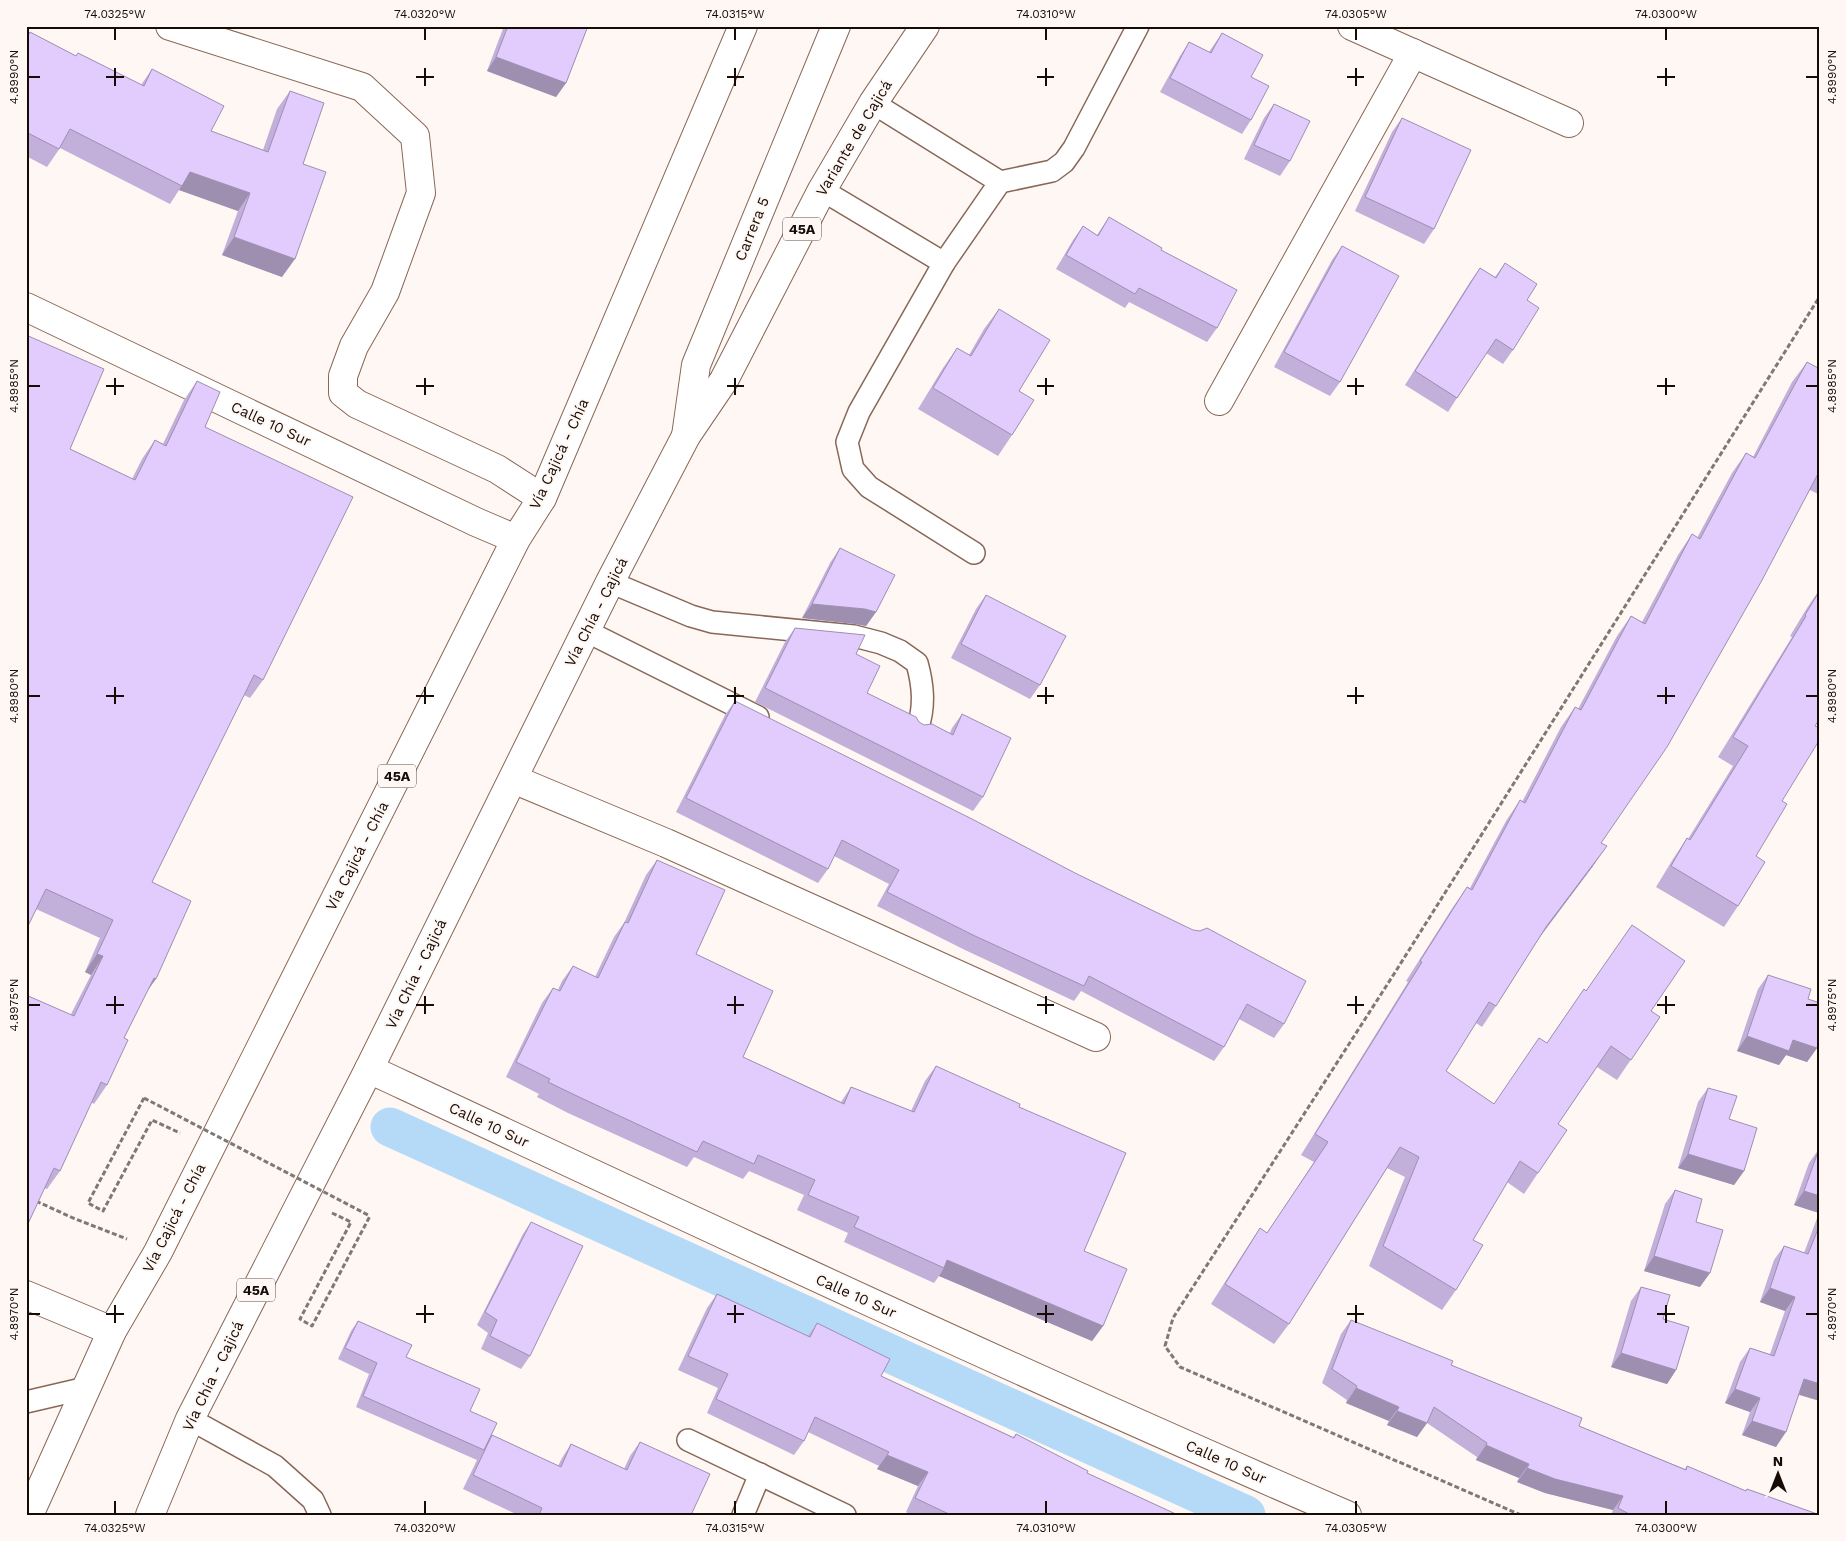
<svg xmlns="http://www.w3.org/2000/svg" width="1846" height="1541" font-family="'Work Sans',sans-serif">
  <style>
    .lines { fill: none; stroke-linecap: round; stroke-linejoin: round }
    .canal { stroke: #b5daf7; stroke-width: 39 }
    .service-casing { stroke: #896757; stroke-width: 24 }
    .minor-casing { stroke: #896757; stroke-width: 30 }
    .secondary-casing { stroke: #896757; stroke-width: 30 }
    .trunk-casing { stroke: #896757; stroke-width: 30 }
    .path { stroke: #827873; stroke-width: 3; stroke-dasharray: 5 2.5; stroke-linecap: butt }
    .service { stroke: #fff; stroke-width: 21 }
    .minor { stroke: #fff; stroke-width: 28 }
    .secondary { stroke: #fff; stroke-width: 28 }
    .trunk { stroke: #fff; stroke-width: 28 }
    .path-bridge { stroke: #827873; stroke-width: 3; stroke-dasharray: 5 2.5; stroke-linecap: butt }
    .wall { fill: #c2afda }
    .shaded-wall { fill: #9e8fb1 }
    .building { fill: #e1ccfd; stroke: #9e8fb1 }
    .ticks { fill: none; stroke: #170b05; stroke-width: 2 }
    .labels { text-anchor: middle; stroke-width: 4; stroke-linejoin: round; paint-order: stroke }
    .shield { fill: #fff7f3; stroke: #5d524c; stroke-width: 1 }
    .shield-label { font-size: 14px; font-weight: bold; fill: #170b05 }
    .street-label { font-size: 15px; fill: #170b05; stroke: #fff7f3 }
    .neatline { fill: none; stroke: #170b05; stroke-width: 2 }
    .ticks-label { font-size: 12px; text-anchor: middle; fill: #170b05 }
  </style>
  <rect width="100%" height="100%" fill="#fff7f3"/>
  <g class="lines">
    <path class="canal" d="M 390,1127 L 1246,1515"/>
    <g class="service-casing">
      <g id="service">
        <path d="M 873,103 L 1000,182 L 1052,171 L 1064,162 L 1074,148 L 1138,26"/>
        <path d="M 822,190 L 944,263"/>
        <path d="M 974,553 L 869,487 L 853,469 L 847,442 L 859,412 L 944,263 L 1000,182"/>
        <path d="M 610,582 L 691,616 L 712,622 L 854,636 L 881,643 L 900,651 L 917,663 C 923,685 925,705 918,727"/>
        <path d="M 586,631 L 758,717"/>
        <path d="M 26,1402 L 86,1388"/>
        <path d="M 190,1419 L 275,1466 L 313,1500 L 320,1515"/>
        <path d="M 688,1440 L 845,1515"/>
        <path d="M 743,1515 L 760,1474"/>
      </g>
    </g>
    <g class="minor-casing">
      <g id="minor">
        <path d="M 170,26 L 362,87 L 415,136 L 421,193 L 385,292 L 354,346 L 343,376 L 343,393 L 357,404 L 497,469 L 542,498"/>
        <path d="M 1352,26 L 1569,123"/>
        <path d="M 26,307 L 476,522 L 516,539"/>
        <path d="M 1219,401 L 1413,53"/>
        <path d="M 513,779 L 666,843 L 1096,1037"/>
        <path d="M 369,1069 C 694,1221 1018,1373 1347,1515"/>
        <path d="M 26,1295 L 112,1331"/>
      </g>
    </g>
    <g class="secondary-casing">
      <path id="secondary" d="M 686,436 L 696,365 L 836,26"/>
    </g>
    <g class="trunk-casing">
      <g id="trunk">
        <path d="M 29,1515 L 112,1331 L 158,1252 L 516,539 L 542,498 L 743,26"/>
        <path d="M 150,1515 L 190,1419 L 369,1069 L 610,582 L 686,436 L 724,380 L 822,190 L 873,103 L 925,26"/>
      </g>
    </g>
    <g class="path">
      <path d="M 144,1098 L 88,1203 L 103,1211 L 152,1120 L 180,1133"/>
      <path d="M 36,1201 L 73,1218 L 127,1239"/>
      <path d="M 332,1213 L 351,1222 L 300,1319 L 312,1326 L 370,1216"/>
      <path d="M 1521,1515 L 1180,1367 L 1165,1346 L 1173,1318 L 1394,974 L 1820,296"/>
    </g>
    <use href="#service" class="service"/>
    <use href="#minor" class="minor"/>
    <use href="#secondary" class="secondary"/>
    <use href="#trunk" class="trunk"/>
    <path class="path-bridge" d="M 144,1098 L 370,1216"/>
  </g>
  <g class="wall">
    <path d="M 504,26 L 588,26 L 566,83 L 556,97 L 487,71 Z"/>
    <path d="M 30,32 L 76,56 L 78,53 L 141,85 L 152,69 L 211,131 L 263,150 L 277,109 L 290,91 L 303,164 L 282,277 L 222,255 L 238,211 L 179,190 L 170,204 L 60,148 L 47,167 L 26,156 L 26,37 Z"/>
    <path d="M 1222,33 L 1251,77 L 1251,120 L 1242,134 L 1160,92 L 1180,56 L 1189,42 L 1209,52 Z"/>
    <path d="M 1274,104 L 1290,161 L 1280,176 L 1244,159 L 1264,118 Z"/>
    <path d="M 1402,118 L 1434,229 L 1424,244 L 1355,211 L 1392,132 Z"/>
    <path d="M 1109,217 L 1161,250 L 1217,328 L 1207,342 L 1129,302 L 1125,308 L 1056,269 L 1073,240 L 1083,226 L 1097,235 Z"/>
    <path d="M 1342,246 L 1340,382 L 1330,396 L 1274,367 L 1332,260 Z"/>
    <path d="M 1505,263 L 1527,300 L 1513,350 L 1503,364 L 1486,353 L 1448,412 L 1405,385 L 1470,282 L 1480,268 L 1495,277 Z"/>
    <path d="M 999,309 L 1019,391 L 1012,435 L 998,456 L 918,409 L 943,368 L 957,348 L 969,355 L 984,329 Z"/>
    <path d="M 1807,362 L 1820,369 L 1820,495 L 1810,490 L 1601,843 L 1593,866 L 1540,937 L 1496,1006 L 1482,1027 L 1476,1023 L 1446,1071 L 1494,1104 L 1547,1043 L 1584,989 L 1586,991 L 1651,1011 L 1660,1017 L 1617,1080 L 1597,1067 L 1558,1124 L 1538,1173 L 1524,1194 L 1507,1182 L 1473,1240 L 1456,1290 L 1442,1310 L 1369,1266 L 1405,1177 L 1387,1168 L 1289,1324 L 1274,1344 L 1211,1304 L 1246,1249 L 1260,1228 L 1267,1233 L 1314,1162 L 1301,1155 L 1408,982 L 1406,981 L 1453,907 L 1467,887 L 1470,888 L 1506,821 L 1520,800 L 1522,802 L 1561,727 L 1575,707 L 1578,709 L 1617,636 L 1631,616 L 1642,622 L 1678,555 L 1692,534 L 1697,538 L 1732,473 L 1746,453 L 1753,457 L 1792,382 Z"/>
    <path d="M 197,381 L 205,427 L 263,680 L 250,698 L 244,695 L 152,882 L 147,992 L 124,1038 L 107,1085 L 94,1104 L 91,1102 L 60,1171 L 47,1189 L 44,1188 L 71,1014 L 91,975 L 85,972 L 100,938 L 36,909 L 70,449 L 132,479 L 142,459 L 155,440 L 163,444 L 184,400 Z"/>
    <path d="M 840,548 L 876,612 L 866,626 L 855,624 L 802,618 L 830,563 Z"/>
    <path d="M 1820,589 L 1815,726 L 1782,801 L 1756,856 L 1738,906 L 1724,927 L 1656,887 L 1673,859 L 1687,838 L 1688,839 L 1733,766 L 1718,757 L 1792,637 L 1790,636 L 1807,608 Z"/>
    <path d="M 986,595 L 1040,685 L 1030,699 L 951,658 L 976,609 Z"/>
    <path d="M 795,628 L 856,654 L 867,693 L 924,725 L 950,733 L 952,728 L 962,714 L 983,797 L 973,811 L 755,702 L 785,642 Z"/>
    <path d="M 735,701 L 1284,1024 L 1274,1038 L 1239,1019 L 1224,1047 L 1214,1061 L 1081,991 L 1074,1001 L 965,950 L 877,906 L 889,884 L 834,856 L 828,869 L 818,883 L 676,812 L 725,715 Z"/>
    <path d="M 657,860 L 696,954 L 743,1057 L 841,1102 L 851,1087 L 911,1111 L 925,1081 L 936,1066 L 1019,1107 L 1084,1251 L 1103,1326 L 1092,1341 L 939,1276 L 934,1283 L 844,1242 L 848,1233 L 797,1210 L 804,1195 L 749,1171 L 743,1179 L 694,1157 L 687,1167 L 568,1113 L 537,1097 L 539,1094 L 506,1077 L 542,1003 L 553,988 L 558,990 L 562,981 L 573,966 L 595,977 L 614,937 L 624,923 L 646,875 Z"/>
    <path d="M 1768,975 L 1817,1048 L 1807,1062 L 1786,1055 L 1779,1065 L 1737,1051 L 1758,989 Z"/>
    <path d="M 1708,1088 L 1729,1119 L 1744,1171 L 1734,1185 L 1678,1168 L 1698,1102 Z"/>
    <path d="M 1819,1149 L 1820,1401 L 1799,1395 L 1776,1447 L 1742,1435 L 1750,1412 L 1725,1403 L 1740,1362 L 1750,1348 L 1770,1354 L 1785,1311 L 1760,1302 L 1774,1260 L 1784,1246 L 1804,1253 L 1819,1213 L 1794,1205 L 1809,1163 Z"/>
    <path d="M 1675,1190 L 1696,1222 L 1700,1287 L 1644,1271 L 1665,1204 Z"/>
    <path d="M 531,1222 L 530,1356 L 521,1369 L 481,1349 L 488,1333 L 477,1325 L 523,1234 Z"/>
    <path d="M 1641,1287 L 1663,1319 L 1676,1370 L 1667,1384 L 1611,1367 L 1631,1301 Z"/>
    <path d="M 717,1294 L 808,1336 L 817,1323 L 881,1376 L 1013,1437 L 1016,1434 L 1087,1473 L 1178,1515 L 911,1515 L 906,1512 L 918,1486 L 877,1469 L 879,1466 L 808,1432 L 804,1441 L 794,1455 L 707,1413 L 718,1388 L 678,1370 L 707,1308 Z"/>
    <path d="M 1351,1320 L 1451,1365 L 1579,1426 L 1685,1469 L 1687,1466 L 1746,1491 L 1747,1489 L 1820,1515 L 1611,1515 L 1613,1510 L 1545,1493 L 1517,1482 L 1519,1478 L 1476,1460 L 1477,1457 L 1427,1423 L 1417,1437 L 1387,1425 L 1389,1421 L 1346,1403 L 1347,1400 L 1322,1383 L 1341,1334 Z"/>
    <path d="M 358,1321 L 406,1357 L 470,1411 L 489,1439 L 492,1435 L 558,1466 L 562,1458 L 571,1444 L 624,1469 L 630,1456 L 640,1442 L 691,1515 L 518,1515 L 463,1489 L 477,1460 L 356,1407 L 369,1374 L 338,1359 L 351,1331 Z"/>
  </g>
  <g class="shaded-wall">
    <path d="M 496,57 L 566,83 L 556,97 L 487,71 Z"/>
    <path d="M 190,172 L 250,193 L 238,211 L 179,190 Z"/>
    <path d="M 234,237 L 295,259 L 282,277 L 222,255 Z"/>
    <path d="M 812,604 L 865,609 L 876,612 L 866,626 L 855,624 L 802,618 Z"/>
    <path d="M 1607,846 L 1593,866 L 1532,947 L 1546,927 Z"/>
    <path d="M 97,954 L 103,956 L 91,975 L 85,972 Z"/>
    <path d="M 154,978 L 156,979 L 143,997 Z"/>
    <path d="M 1747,1036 L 1793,1040 L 1817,1048 L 1807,1062 L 1786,1055 L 1779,1065 L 1737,1051 Z"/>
    <path d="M 1688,1154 L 1744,1171 L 1734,1185 L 1678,1168 Z"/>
    <path d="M 1804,1191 L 1820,1196 L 1819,1213 L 1794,1205 Z"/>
    <path d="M 1654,1256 L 1710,1273 L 1700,1287 L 1644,1271 Z"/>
    <path d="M 947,1260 L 1103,1326 L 1092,1341 L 939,1276 L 944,1268 Z"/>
    <path d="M 1770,1288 L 1795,1297 L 1785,1311 L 1760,1302 Z"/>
    <path d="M 1621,1353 L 1676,1370 L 1667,1384 L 1611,1367 Z"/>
    <path d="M 1804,1379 L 1820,1384 L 1820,1401 L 1794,1393 Z"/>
    <path d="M 1356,1388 L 1399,1407 L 1389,1421 L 1346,1403 Z"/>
    <path d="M 1735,1389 L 1760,1398 L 1750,1412 L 1725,1403 Z"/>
    <path d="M 1397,1411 L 1427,1423 L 1417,1437 L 1387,1425 Z"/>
    <path d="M 1752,1421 L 1786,1432 L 1776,1447 L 1742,1435 Z"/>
    <path d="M 1486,1445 L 1529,1464 L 1519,1478 L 1476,1460 Z"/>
    <path d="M 887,1455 L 928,1472 L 918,1486 L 877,1469 Z"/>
    <path d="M 1527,1468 L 1623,1496 L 1613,1510 L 1545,1493 L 1517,1482 Z"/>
  </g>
  <g class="building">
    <path d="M 508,26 L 588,26 L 566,83 L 496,57 Z"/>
    <path d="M 30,32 L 76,56 L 78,53 L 144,86 L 152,69 L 224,106 L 211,131 L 268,152 L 290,91 L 324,103 L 303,164 L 326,172 L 295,259 L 234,237 L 250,193 L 190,172 L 182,186 L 70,129 L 59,149 L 26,132 L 26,39 Z"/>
    <path d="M 1222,33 L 1263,55 L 1251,77 L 1269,86 L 1251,120 L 1170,78 L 1189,42 L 1211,53 Z"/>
    <path d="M 1274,104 L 1310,121 L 1290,161 L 1254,145 Z"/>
    <path d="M 1402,118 L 1471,150 L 1434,229 L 1365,197 Z"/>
    <path d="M 1109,217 L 1162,248 L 1161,250 L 1237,290 L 1217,328 L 1139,288 L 1135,294 L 1066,255 L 1083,226 L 1098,236 Z"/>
    <path d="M 1342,246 L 1399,276 L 1340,382 L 1284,352 Z"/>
    <path d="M 1505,263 L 1537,284 L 1527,300 L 1539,308 L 1513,350 L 1496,339 L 1457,398 L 1415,371 L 1480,268 L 1496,278 Z"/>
    <path d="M 999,309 L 1050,340 L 1019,391 L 1034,400 L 1012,435 L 933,388 L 957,348 L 971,356 Z"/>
    <path d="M 26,335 L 104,369 L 70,449 L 135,480 L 155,440 L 166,446 L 197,381 L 220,392 L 205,427 L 353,497 L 263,680 L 254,675 L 152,882 L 191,901 L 156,979 L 154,978 L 124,1038 L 128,1040 L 107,1085 L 101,1082 L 60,1171 L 54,1168 L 26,1228 L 26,995 L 74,1016 L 103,956 L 97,954 L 113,920 L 46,889 L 26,930 Z"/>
    <path d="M 1807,362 L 1820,369 L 1820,470 L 1761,582 L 1667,747 L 1601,843 L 1607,846 L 1546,927 L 1496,1006 L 1489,1002 L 1446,1071 L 1494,1104 L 1539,1038 L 1547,1043 L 1584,989 L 1586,991 L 1632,925 L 1685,961 L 1651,1011 L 1660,1017 L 1631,1060 L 1611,1046 L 1558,1124 L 1567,1130 L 1538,1173 L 1520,1161 L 1473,1240 L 1483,1245 L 1456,1290 L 1383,1246 L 1419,1157 L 1400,1147 L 1289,1324 L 1225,1284 L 1260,1228 L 1267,1233 L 1328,1142 L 1315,1134 L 1422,962 L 1420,961 L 1467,887 L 1472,890 L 1520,800 L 1525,803 L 1575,707 L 1581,710 L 1631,616 L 1645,624 L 1692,534 L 1700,539 L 1746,453 L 1755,458 Z"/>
    <path d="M 840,548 L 895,575 L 876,612 L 865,609 L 812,604 Z"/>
    <path d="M 1820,590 L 1820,718 L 1815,726 L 1820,728 L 1820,739 L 1782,801 L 1787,804 L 1756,856 L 1765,862 L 1738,906 L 1671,866 L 1687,838 L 1690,840 L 1748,746 L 1733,737 L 1806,616 L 1805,615 Z"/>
    <path d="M 986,595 L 1066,636 L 1040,685 L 961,644 Z"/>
    <path d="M 795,628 L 865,635 L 856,654 L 880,666 L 867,693 L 916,717 L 919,722 L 924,725 L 932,724 L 953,735 L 962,714 L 1011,738 L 983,797 L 765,688 Z"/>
    <path d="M 735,701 L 972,819 L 1077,874 L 1193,930 L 1200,931 L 1207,928 L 1306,981 L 1284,1024 L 1247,1004 L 1224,1047 L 1089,976 L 1084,986 L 975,936 L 887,892 L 899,870 L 842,840 L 828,869 L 686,798 Z"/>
    <path d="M 657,860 L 725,890 L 696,954 L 773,991 L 743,1057 L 844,1104 L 851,1087 L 914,1112 L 936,1066 L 1020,1104 L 1019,1107 L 1126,1153 L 1084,1251 L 1127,1269 L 1103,1326 L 947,1260 L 944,1268 L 854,1227 L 859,1217 L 808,1195 L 815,1180 L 758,1155 L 754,1164 L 703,1141 L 697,1152 L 579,1097 L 548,1082 L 550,1079 L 516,1062 L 553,988 L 560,991 L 573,966 L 598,978 L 625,922 L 628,923 Z"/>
    <path d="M 1768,975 L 1811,989 L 1808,999 L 1820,1003 L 1820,1038 L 1817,1048 L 1793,1040 L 1789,1051 L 1747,1036 Z"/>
    <path d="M 1708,1088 L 1737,1096 L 1729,1119 L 1757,1128 L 1744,1171 L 1688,1154 Z"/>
    <path d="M 1819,1149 L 1820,1149 L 1820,1196 L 1804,1191 Z"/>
    <path d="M 1675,1190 L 1702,1199 L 1696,1222 L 1723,1230 L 1710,1273 L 1654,1256 Z"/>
    <path d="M 531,1222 L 583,1246 L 530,1356 L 490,1336 L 497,1320 L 485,1312 Z"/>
    <path d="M 1820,1224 L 1820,1384 L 1804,1379 L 1786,1432 L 1752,1421 L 1760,1398 L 1735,1389 L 1750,1348 L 1774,1356 L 1795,1297 L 1770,1288 L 1784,1246 L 1808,1254 Z"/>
    <path d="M 1641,1287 L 1670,1295 L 1663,1319 L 1689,1327 L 1676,1370 L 1621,1353 Z"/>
    <path d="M 717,1294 L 810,1337 L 817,1323 L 890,1359 L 881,1376 L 1014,1438 L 1016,1434 L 1088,1471 L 1087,1473 L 1178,1515 L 951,1515 L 915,1498 L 928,1472 L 887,1455 L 889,1452 L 815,1417 L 804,1441 L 716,1399 L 728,1374 L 688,1356 Z"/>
    <path d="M 1351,1320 L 1453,1361 L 1451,1365 L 1582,1418 L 1579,1426 L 1686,1470 L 1687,1466 L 1746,1491 L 1747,1489 L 1820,1515 L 1631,1515 L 1618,1508 L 1623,1496 L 1555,1479 L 1527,1468 L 1529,1464 L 1486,1445 L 1487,1443 L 1434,1407 L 1427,1423 L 1397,1411 L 1399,1407 L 1356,1388 L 1357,1386 L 1332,1369 Z"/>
    <path d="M 358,1321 L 412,1345 L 406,1357 L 480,1389 L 470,1411 L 497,1423 L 484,1450 L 363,1396 L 377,1363 L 345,1348 Z"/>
    <path d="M 492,1435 L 561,1467 L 571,1444 L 627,1470 L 640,1442 L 710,1474 L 691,1515 L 539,1515 L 542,1508 L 473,1475 Z"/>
  </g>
  <path class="ticks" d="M 115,28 L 115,40M 425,28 L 425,40M 735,28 L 735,40M 1046,28 L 1046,40M 1356,28 L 1356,40M 1666,28 L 1666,40M 115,68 L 115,86M 425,68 L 425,86M 735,68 L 735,86M 1046,68 L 1046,86M 1356,68 L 1356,86M 1666,68 L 1666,86M 28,77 L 40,77M 106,77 L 124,77M 416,77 L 434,77M 727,77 L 744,77M 1037,77 L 1054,77M 1347,77 L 1364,77M 1657,77 L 1675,77M 1806,77 L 1818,77M 115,378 L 115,395M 425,378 L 425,395M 735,378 L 735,395M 1046,378 L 1046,395M 1356,378 L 1356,395M 1666,378 L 1666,395M 28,386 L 40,386M 106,386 L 124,386M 416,386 L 434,386M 727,386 L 744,386M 1037,386 L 1054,386M 1347,386 L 1364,386M 1657,386 L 1675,386M 1806,386 L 1818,386M 115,687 L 115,704M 425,687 L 425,704M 735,687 L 735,704M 1046,687 L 1046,704M 1356,687 L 1356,704M 1666,687 L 1666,704M 28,696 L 40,696M 106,696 L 124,696M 416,696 L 434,696M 727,696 L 744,696M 1037,696 L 1054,696M 1347,696 L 1364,696M 1657,696 L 1675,696M 1806,696 L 1818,696M 115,996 L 115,1014M 425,996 L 425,1014M 735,996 L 735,1014M 1046,996 L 1046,1014M 1356,996 L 1356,1014M 1666,996 L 1666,1014M 28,1005 L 40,1005M 106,1005 L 124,1005M 416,1005 L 434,1005M 727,1005 L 744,1005M 1037,1005 L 1054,1005M 1347,1005 L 1364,1005M 1657,1005 L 1675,1005M 1806,1005 L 1818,1005M 115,1305 L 115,1323M 425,1305 L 425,1323M 735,1305 L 735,1323M 1046,1305 L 1046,1323M 1356,1305 L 1356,1323M 1666,1305 L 1666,1323M 28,1314 L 40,1314M 106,1314 L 124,1314M 416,1314 L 434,1314M 727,1314 L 744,1314M 1037,1314 L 1054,1314M 1347,1314 L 1364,1314M 1657,1314 L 1675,1314M 1806,1314 L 1818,1314M 115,1501 L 115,1514M 425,1501 L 425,1514M 735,1501 L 735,1514M 1046,1501 L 1046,1514M 1356,1501 L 1356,1514M 1666,1501 L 1666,1514"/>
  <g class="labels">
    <g class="shield">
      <rect x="783" y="217.5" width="38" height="23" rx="4"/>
      <rect x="378" y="764.5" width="38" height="23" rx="4"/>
      <rect x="237" y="1278.5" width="38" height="23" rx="4"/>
    </g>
    <g class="shield-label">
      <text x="802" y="234">45A</text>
      <text x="397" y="781">45A</text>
      <text x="256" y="1295">45A</text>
    </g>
    <g class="street-label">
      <text transform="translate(854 138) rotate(-59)" y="5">Variante de Cajicá</text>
      <text transform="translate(752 229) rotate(-68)" y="5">Carrera 5</text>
      <text transform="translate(271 424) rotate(25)" y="5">Calle 10 Sur</text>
      <text transform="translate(559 454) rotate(-65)" y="5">Vía Cajicá - Chía</text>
      <text transform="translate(596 612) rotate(-63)" y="5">Vía Chía - Cajicá</text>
      <text transform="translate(357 856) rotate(-63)" y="5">Vía Cajicá - Chía</text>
      <text transform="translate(416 974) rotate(-64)" y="5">Vía Chía - Cajicá</text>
      <text transform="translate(489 1125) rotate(25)" y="5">Calle 10 Sur</text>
      <text transform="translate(174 1218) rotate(-63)" y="5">Vía Cajicá - Chía</text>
      <text transform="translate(856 1296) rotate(24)" y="5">Calle 10 Sur</text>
      <text transform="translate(213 1376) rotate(-64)" y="5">Vía Chía - Cajicá</text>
      <text transform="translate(1226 1462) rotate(24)" y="5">Calle 10 Sur</text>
    </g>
  </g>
  <rect width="1846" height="1541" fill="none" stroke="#fff7f3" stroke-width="55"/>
  <g transform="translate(1778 1474)" stroke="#fff7f3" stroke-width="4" paint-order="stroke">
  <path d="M0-4L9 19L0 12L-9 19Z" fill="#170b05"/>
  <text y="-8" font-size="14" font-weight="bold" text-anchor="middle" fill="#170b05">N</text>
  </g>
  <rect x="28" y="28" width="1790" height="1486" class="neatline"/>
  <g class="ticks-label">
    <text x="115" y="18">74.0325°W</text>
    <text x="425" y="18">74.0320°W</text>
    <text x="735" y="18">74.0315°W</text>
    <text x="1046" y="18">74.0310°W</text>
    <text x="1356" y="18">74.0305°W</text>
    <text x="1666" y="18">74.0300°W</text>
    <text transform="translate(14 77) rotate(-90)" y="4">4.8990°N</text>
    <text transform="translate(1832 77) rotate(-90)" y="4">4.8990°N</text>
    <text transform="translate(14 386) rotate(-90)" y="4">4.8985°N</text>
    <text transform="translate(1832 386) rotate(-90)" y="4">4.8985°N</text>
    <text transform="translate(14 696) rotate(-90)" y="4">4.8980°N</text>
    <text transform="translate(1832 696) rotate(-90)" y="4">4.8980°N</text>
    <text transform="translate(14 1005) rotate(-90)" y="4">4.8975°N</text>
    <text transform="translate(1832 1005) rotate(-90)" y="4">4.8975°N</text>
    <text transform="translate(14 1314) rotate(-90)" y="4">4.8970°N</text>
    <text transform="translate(1832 1314) rotate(-90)" y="4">4.8970°N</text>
    <text x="115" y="1532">74.0325°W</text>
    <text x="425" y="1532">74.0320°W</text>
    <text x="735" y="1532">74.0315°W</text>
    <text x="1046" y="1532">74.0310°W</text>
    <text x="1356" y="1532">74.0305°W</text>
    <text x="1666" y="1532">74.0300°W</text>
  </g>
</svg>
